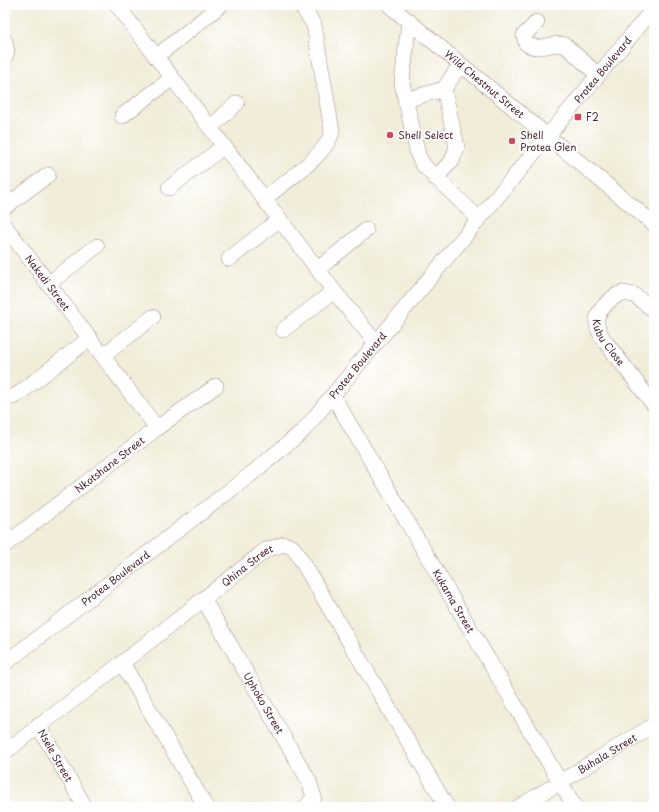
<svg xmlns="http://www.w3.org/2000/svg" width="659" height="812" font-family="'Playpen Sans',sans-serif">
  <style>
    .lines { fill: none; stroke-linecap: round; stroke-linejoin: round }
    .minor-casing { stroke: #9e8682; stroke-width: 16 }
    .minor { stroke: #fff; stroke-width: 15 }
    .poi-dot { fill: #d1495b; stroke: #fff; stroke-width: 1.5 }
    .labels { text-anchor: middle; stroke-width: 3.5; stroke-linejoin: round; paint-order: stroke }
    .street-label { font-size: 10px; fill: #4a1f2b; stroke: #fff }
    .poi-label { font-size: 10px; fill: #4a1f2b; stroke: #fff; text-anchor: start }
  </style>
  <rect width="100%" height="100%" fill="#fff"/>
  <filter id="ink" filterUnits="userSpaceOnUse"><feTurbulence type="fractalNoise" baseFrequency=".025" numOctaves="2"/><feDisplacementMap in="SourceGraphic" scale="8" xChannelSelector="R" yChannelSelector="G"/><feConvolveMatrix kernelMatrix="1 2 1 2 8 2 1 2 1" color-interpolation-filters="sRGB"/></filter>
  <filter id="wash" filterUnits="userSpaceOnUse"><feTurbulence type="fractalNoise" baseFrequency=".012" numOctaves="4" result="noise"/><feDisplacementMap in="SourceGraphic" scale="16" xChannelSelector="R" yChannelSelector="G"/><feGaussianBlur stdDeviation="0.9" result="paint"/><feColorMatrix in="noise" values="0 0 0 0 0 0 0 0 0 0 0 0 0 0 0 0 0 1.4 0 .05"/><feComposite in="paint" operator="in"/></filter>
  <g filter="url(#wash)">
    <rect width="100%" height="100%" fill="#f1edd9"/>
  </g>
  <g filter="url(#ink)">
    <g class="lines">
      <g class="minor-casing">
        <g id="minor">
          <path d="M 117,5 L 334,291 L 376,343"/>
          <path id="s1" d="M 389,5 L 654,224"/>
          <path d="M 409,21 L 402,83 L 418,155 L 424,166 L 479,219"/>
          <path d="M 537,22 L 524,35 L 526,43 C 538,53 552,41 565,45 L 598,75"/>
          <path d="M 5,41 L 7,52 L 5,57"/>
          <path d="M 156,57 L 221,5"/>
          <path d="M 405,100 L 444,89 L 460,65"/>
          <path d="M 122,116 L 171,79"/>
          <path d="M 210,128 L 237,103"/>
          <path d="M 435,178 L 452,161 L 457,147 L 444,89"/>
          <path d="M 169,188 L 223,147"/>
          <path d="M 264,199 C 283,183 328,155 332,131 L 314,25 L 301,5"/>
          <path d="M 5,207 L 48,175"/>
          <path id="s2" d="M 5,226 L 157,428"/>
          <path d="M 229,259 L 280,219"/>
          <path d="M 318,269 L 366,230"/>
          <path d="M 48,284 L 97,246"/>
          <path id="s3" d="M 654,310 L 634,295 L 622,293 C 615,295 611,299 606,304 C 594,316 594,325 604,340 L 654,405"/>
          <path d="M 283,330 L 334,291"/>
          <path d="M 104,355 L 153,317"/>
          <path id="s4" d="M 333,396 L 575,807"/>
          <path d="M 5,398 L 13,397 L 21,392 L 90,338"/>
          <path id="s5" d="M 5,545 L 157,428 L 216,386"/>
          <path id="s6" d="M 204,600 L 309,781 L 314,797 L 306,807"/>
          <path id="s7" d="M 5,663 L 250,475 L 303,431 L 654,8"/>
          <path d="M 122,663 L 206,807"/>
          <path id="s8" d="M 38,725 L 85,807"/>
          <path id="s9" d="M 5,752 L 122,663 L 266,550 L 284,544 L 292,547 L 297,553 L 447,807"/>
          <path id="s10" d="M 519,807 L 654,725"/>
        </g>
      </g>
      <use href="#minor" class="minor"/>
    </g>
  </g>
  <g class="poi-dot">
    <rect x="574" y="113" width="8" height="8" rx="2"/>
    <circle cx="390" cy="135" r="4"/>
    <circle cx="512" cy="141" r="4"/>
  </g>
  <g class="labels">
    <g class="street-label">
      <text dy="4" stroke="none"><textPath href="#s7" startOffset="847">Protea Boulevard</textPath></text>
      <text dy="4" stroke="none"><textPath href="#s1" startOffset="124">Wild Chestnut Street</textPath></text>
      <text dy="4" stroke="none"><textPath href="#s2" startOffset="71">Nakedi Street</textPath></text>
      <text dy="4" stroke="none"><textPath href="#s3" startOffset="101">Kubu Close</textPath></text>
      <text dy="4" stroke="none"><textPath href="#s7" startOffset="463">Protea Boulevard</textPath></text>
      <text dy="4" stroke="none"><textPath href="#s5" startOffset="132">Nkotshane Street</textPath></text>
      <text dy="4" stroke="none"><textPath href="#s9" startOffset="306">Qhina Street</textPath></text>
      <text dy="4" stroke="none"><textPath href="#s7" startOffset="139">Protea Boulevard</textPath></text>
      <text dy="4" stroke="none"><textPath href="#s4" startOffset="238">Kukama Street</textPath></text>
      <text dy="4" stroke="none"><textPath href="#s6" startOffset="119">Uphoko Street</textPath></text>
      <text dy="4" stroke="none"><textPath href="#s10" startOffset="103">Buhala Street</textPath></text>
      <text dy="4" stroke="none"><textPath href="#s8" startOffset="35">Nsele Street</textPath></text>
    </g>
    <g class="poi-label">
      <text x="586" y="121">F2</text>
      <text x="398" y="139">Shell Select</text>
      <text x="520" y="139">Shell<tspan x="520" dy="12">Protea Glen</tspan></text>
    </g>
  </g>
  <rect width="659" height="812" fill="none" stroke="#fff" stroke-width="20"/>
</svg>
